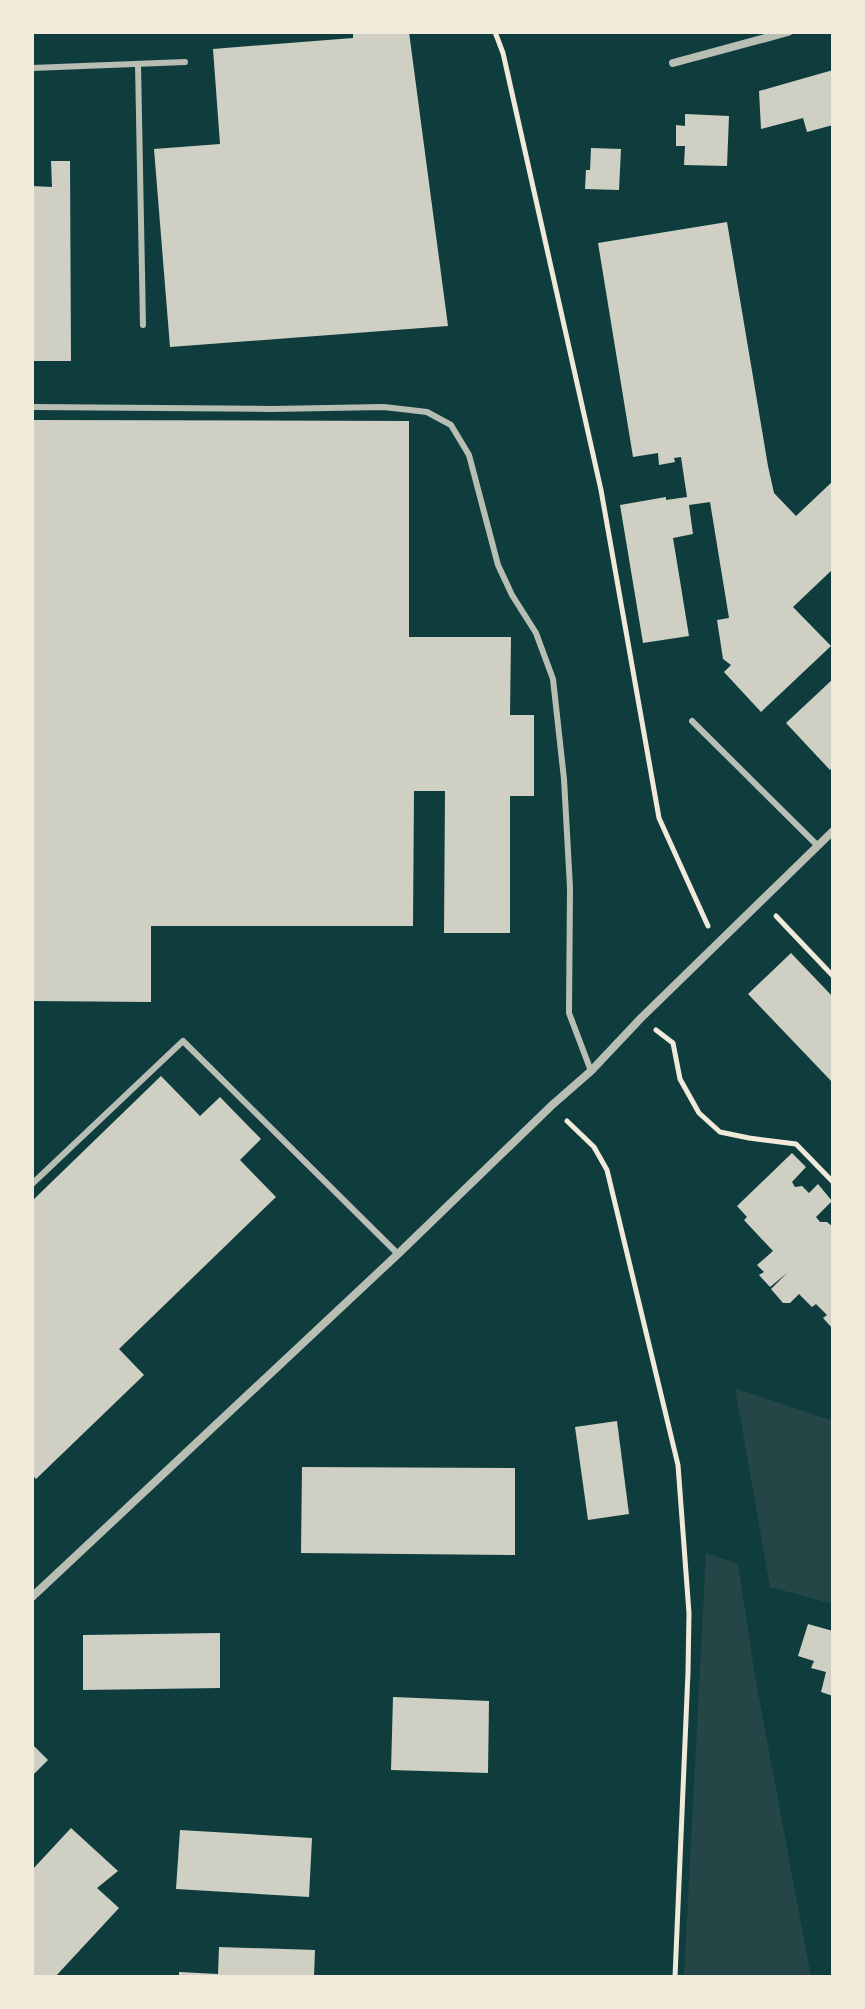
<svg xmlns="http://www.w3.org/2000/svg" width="865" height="2009" font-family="Commissioner,sans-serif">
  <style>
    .green { fill: #244646 }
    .building { fill: #cfcfc3 }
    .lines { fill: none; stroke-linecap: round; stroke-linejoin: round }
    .path { stroke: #f1e9da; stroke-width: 5 }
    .service { stroke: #b8beb3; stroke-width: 6 }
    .minor { stroke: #b8beb3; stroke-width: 8 }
  </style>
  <rect width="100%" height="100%" fill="#0f3d3e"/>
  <g class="green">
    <path d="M 735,1388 L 833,1421 L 833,1604 L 770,1587 Z"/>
    <path d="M 706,1553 L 738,1564 L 755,1676 L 811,1977 L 684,1977 Z"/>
  </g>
  <g class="building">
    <path d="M 353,32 L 409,32 L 448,326 L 170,347 L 154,149 L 220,144 L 213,49 L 353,38 Z"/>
    <path d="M 833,70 L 833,125 L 807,132 L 803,118 L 761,129 L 759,91 Z"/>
    <path d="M 685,114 L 729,116 L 727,166 L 684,165 L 685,146 L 676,146 L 676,125 L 685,126 Z"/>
    <path d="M 591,148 L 621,149 L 619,190 L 585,189 L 586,170 L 590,170 Z"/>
    <path d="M 51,161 L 70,161 L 71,361 L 32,361 L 32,186 L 52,187 Z"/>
    <path d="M 727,222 L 768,466 L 774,493 L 796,516 L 833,481 L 833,569 L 793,607 L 831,646 L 761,712 L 724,672 L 731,665 L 723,659 L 717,620 L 729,618 L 710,502 L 689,505 L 693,534 L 673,538 L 689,636 L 643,643 L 620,505 L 666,497 L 666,500 L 687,497 L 681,457 L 674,458 L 675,462 L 659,465 L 658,453 L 633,457 L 598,243 Z"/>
    <path d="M 32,420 L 409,421 L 409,637 L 511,637 L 510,715 L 534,715 L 534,796 L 510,796 L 510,933 L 444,933 L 445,791 L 414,791 L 413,926 L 151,926 L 151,1002 L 32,1001 Z"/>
    <path d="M 833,679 L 833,767 L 830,770 L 786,723 Z"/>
    <path d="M 791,953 L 833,997 L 833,1083 L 748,994 Z"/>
    <path d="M 161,1076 L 200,1116 L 220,1097 L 261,1139 L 240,1160 L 276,1197 L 119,1349 L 144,1375 L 36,1479 L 32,1475 L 32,1201 Z"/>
    <path d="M 792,1153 L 806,1167 L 792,1182 L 795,1187 L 802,1186 L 809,1193 L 818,1184 L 832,1201 L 816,1217 L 820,1222 L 827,1222 L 833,1227 L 833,1329 L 823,1318 L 827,1315 L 816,1304 L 812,1307 L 799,1294 L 790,1303 L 783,1303 L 771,1289 L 787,1273 L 770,1287 L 759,1275 L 764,1272 L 757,1265 L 773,1251 L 744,1220 L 747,1217 L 737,1206 Z"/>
    <path d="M 617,1421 L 629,1514 L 588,1520 L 575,1427 Z"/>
    <path d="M 302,1467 L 515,1468 L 515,1555 L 301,1553 Z"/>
    <path d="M 808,1624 L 833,1631 L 833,1696 L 821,1692 L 826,1672 L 811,1668 L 814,1661 L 798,1656 Z"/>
    <path d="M 220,1633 L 220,1688 L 83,1690 L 83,1635 Z"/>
    <path d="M 393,1697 L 489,1701 L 488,1773 L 391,1770 Z"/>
    <path d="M 32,1744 L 48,1760 L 32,1776 Z"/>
    <path d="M 71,1828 L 118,1871 L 97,1888 L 119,1908 L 55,1977 L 32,1977 L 32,1870 Z"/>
    <path d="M 180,1830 L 312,1838 L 309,1897 L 176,1889 Z"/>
    <path d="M 219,1947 L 315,1950 L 314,1977 L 179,1977 L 179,1972 L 218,1974 Z"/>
  </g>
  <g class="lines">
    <g class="path">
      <path d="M 495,32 L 503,53 L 601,490 L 659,818 L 708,926"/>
      <path d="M 776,916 L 833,976"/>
      <path d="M 656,1030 L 673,1043 L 680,1079 L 699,1113 L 720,1132 L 749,1138 L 796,1144 L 833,1182"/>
      <path d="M 567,1121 L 594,1147 L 607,1170 L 678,1465 L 689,1613 L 688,1672 L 675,1977"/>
    </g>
    <g class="service">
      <path d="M 138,64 L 143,325"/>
      <path d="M 32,68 L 185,62"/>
      <path d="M 32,407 L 271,409 L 384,407 L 427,412 L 451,425 L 469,455 L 498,565 L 512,595 L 536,633 L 553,679 L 564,779 L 570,888 L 569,1013 L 591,1071"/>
      <path d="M 692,721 L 817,845"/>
      <path d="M 32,1184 L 183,1041 L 398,1254"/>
    </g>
    <g class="minor">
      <path d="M 673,63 L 788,32"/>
      <path d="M 32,1597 L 398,1254 L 551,1106 L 591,1071 L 641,1018 L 833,831"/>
    </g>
  </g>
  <rect width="865" height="2009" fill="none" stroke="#f1e9da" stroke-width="68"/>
</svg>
